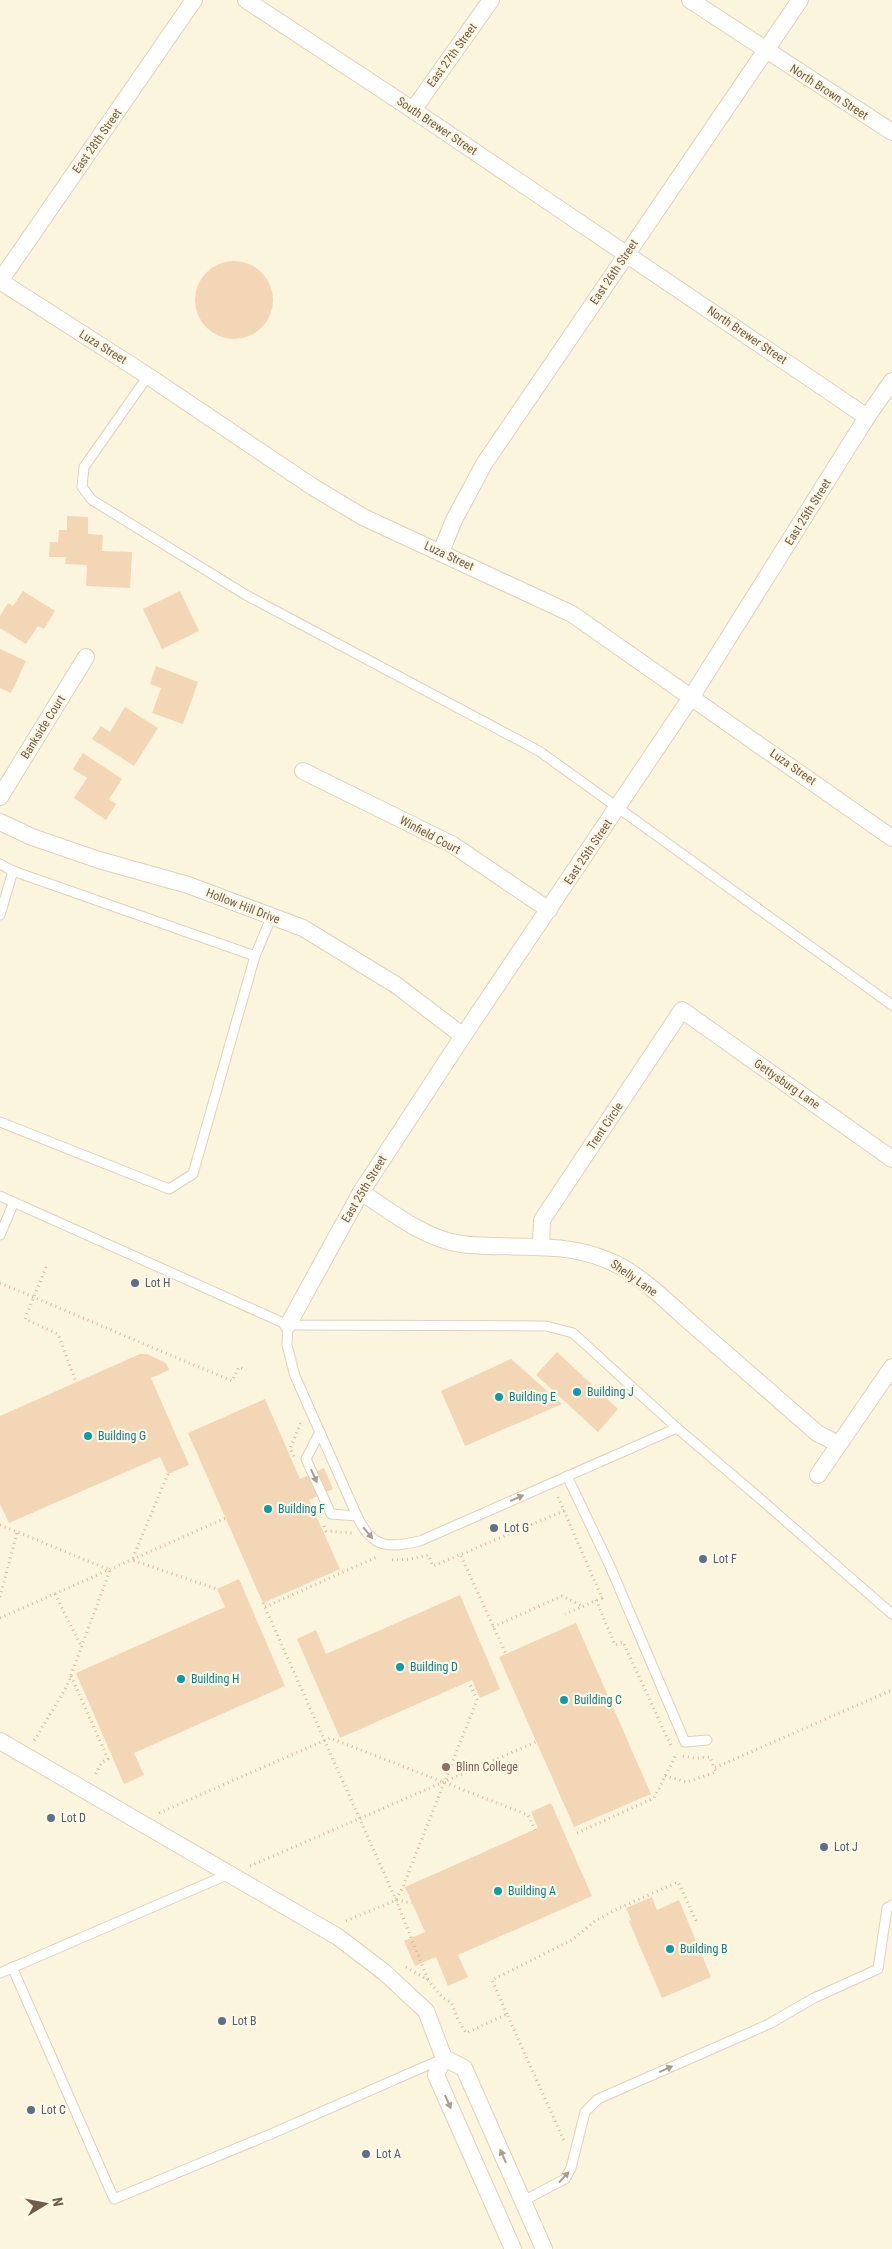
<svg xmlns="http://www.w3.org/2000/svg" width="892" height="2249" font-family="'Roboto Condensed',sans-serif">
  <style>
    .building { fill: #f2d6b5 }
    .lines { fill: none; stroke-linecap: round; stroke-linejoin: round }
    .service-casing { stroke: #e0d1ba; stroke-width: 11 }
    .minor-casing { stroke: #e0d1ba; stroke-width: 18 }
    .path { stroke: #d6b999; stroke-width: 3; stroke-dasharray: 1 4; stroke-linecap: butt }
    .service { stroke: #fff; stroke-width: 9 }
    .minor { stroke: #fff; stroke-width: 16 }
    .oneway { fill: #aa9d90 }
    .service-dot { fill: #5c6f8a; stroke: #fff8e5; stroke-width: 2 }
    .culture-dot { fill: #0f9aa8; stroke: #fff8e5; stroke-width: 2 }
    .education-dot { fill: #8d6e63; stroke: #fff8e5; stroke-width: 2 }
    .labels { text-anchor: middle; stroke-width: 4.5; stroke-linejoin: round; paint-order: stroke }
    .street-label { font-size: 12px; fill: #725c46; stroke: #fff8e5 }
    .service-label { font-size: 12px; fill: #4e5e75; stroke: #fff8e5; text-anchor: start }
    .culture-label { font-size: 12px; fill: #0d838f; stroke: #fff8e5; text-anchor: start }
    .education-label { font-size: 12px; fill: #785e54; stroke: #fff8e5; text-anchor: start }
  </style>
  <rect width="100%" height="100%" fill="#fcf5de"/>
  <g class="building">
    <circle cx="234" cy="300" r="39"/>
    <path d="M 67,516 L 88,517 L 88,534 L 103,535 L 102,551 L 132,552 L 130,588 L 86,586 L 87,565 L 65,564 L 66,557 L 49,557 L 50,542 L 58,542 L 59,530 L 67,530 Z"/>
    <path d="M 23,591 L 55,611 L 44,629 L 38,626 L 26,644 L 0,628 L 0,616 L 8,603 L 13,606 Z"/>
    <path d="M 180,591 L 199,631 L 162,649 L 143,609 Z"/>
    <path d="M 0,649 L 26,661 L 11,693 L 0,688 Z"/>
    <path d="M 156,666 L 198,682 L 183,724 L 152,713 L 161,688 L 150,684 Z"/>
    <path d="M 125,707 L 158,728 L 134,766 L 92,739 L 101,726 L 110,732 Z"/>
    <path d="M 83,753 L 122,779 L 109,799 L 116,804 L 106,820 L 74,798 L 87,778 L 73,769 Z"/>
    <path d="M 557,1352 L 618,1409 L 598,1432 L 536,1375 Z"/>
    <path d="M 140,1354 L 147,1354 L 166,1363 L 169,1370 L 151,1378 L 189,1465 L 168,1474 L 160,1457 L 9,1523 L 0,1504 L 0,1416 Z"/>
    <path d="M 511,1359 L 562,1404 L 465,1446 L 441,1391 Z"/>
    <path d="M 265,1399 L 300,1479 L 324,1468 L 333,1489 L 309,1500 L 340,1569 L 263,1603 L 188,1433 Z"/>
    <path d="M 239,1579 L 285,1686 L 134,1753 L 144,1775 L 124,1784 L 76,1673 L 225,1607 L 217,1589 Z"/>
    <path d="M 460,1595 L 500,1689 L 480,1698 L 472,1680 L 340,1738 L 297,1639 L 316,1630 L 326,1654 Z"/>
    <path d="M 576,1623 L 651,1794 L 574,1827 L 499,1657 Z"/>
    <path d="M 551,1803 L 592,1896 L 458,1955 L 468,1977 L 448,1986 L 436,1957 L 415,1966 L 404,1941 L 425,1932 L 405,1887 L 538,1828 L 531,1812 Z"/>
    <path d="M 652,1897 L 657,1910 L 679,1900 L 711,1977 L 662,1998 L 629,1921 L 631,1920 L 626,1908 Z"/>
  </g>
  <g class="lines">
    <g class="service-casing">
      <g id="service">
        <path d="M 148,376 L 84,467 L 82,487 L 92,500 L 246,595 L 539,751 L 892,1005"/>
        <path d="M 0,864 L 13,871 L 255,956"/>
        <path d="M 0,915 L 13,871"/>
        <path d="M 0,1122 L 169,1189 L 193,1174 L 255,956 L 271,918"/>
        <path d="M 0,1196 L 288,1325 L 546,1326 L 573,1333 L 677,1428 L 757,1496 L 892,1614"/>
        <path d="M 0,1235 L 14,1202"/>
        <path d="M 288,1325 L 287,1345 L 295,1376 L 357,1516 C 372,1549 388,1548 420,1541 L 677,1428"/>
        <path d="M 320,1432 L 306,1459 L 331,1514 L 357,1516"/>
        <path d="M 567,1476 L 609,1564 L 685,1742 L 707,1740"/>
        <path d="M 12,1967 L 114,2199 L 271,2134 L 442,2059"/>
        <path d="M 0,1973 L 229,1874"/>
        <path d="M 523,2201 L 565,2179 L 571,2168 L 585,2112 L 598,2099 L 769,2024 L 814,1998 L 878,1969 L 887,1908 L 892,1905"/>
      </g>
    </g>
    <g class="minor-casing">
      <g id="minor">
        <path d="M 194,0 L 0,281 L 148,376 L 313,487 L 363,517 L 572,614 L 892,838"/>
        <path d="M 246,0 L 413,110 L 867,417"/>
        <path d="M 690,0 L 892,132"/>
        <path d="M 413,110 L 491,0"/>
        <path d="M 441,552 L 454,520 L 484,464 L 800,0"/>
        <path d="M 303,771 L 453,845 L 549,910"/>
        <path d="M 0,797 L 86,657"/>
        <path d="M 0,822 L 32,837 L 99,860 L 188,885 L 303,928 L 396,985 L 463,1036"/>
        <path d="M 361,1192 C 390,1211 425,1239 461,1244 C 509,1250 560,1240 607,1260 C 638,1272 666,1301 691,1323 C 733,1360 775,1396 817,1433 L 838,1444"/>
        <path d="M 541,1246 L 542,1220 L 682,1010 L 892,1159"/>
        <path d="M 288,1325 L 361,1192 L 463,1036 L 692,696 L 867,417 L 892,381"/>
        <path d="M 818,1475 L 892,1367"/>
        <path d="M 0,1741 L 338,1937 L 384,1972 L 426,2011 L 444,2058 L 464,2068 L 544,2249"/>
        <path d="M 444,2058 L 436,2075 L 513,2249"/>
      </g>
    </g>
    <g class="path">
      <path d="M 46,1267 L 25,1319 L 58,1334 L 76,1382"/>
      <path d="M 0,1283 L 232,1381 L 239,1367 L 246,1370"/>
      <path d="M 294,1456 L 290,1449 L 301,1422"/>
      <path d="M 168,1474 L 132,1560 L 217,1589"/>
      <path d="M 558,1497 L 602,1598 L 565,1614"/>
      <path d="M 0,1525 L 110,1570 L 67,1686 L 34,1741"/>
      <path d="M 324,1526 L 326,1531 L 352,1533"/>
      <path d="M 461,1556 L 506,1654"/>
      <path d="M 392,1560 L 411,1559 L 428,1555 L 433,1566 L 564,1511"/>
      <path d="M 55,1594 L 81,1646"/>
      <path d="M 0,1597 L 17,1532"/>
      <path d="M 596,1600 L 615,1645 L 623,1642 L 672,1748"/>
      <path d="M 263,1603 L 396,1900 L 428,1980"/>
      <path d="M 265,1607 L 377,1557"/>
      <path d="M 0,1618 L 226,1518"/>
      <path d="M 493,1627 L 562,1596 L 582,1606"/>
      <path d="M 71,1676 L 108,1759 L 102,1762 L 94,1777"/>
      <path d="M 683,1756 L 694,1758 L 710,1757 L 714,1768 L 892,1690"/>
      <path d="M 665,1776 L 687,1782 L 716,1772 L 714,1768"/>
      <path d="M 159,1813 L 330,1738 L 528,1815 L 535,1830"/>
      <path d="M 577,1833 L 654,1798 L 677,1753"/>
      <path d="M 250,1866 L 536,1742"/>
      <path d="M 396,1899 L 402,1889 L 477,1700 L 469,1682"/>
      <path d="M 346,1921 L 396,1900 L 412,1903"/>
      <path d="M 406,1967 L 428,1980 L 443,1998 L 452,2003 L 456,2016 L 466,2033 L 507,2014 L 564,2141"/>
      <path d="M 507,2014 L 492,1980 L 572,1940 L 595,1921 L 617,1909 L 678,1882 L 696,1921"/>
    </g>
    <use href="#service" class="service"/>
    <use href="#minor" class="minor"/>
  </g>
  <defs><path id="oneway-solid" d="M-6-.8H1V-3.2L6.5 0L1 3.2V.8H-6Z" transform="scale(1.25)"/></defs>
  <g class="oneway">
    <use href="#oneway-solid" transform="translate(314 1476) rotate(66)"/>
    <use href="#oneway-solid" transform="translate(517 1498) rotate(-24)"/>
    <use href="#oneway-solid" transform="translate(368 1533) rotate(50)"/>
    <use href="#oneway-solid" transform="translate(666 2069) rotate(-24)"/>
    <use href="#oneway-solid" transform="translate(448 2102) rotate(66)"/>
    <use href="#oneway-solid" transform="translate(503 2156) rotate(-114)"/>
    <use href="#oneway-solid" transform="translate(564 2177) rotate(-48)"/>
  </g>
  <g class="service-dot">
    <circle cx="135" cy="1283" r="5"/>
    <circle cx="494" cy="1528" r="5"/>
    <circle cx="703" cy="1559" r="5"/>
    <circle cx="51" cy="1818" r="5"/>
    <circle cx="824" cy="1847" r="5"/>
    <circle cx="222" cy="2021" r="5"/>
    <circle cx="31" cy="2110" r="5"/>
    <circle cx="366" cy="2154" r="5"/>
  </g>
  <g class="culture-dot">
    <circle cx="577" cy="1392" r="5"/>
    <circle cx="499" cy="1397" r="5"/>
    <circle cx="88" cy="1436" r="5"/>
    <circle cx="268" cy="1509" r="5"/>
    <circle cx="400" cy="1667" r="5"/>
    <circle cx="181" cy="1679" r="5"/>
    <circle cx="564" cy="1700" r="5"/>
    <circle cx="498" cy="1891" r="5"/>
    <circle cx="670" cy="1949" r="5"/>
  </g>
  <circle class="education-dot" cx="446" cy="1767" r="5"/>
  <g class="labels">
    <g class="street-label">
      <text transform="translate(452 55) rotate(-54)" y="4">East 27th Street</text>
      <text transform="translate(829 92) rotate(33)" y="4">North Brown Street</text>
      <text transform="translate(437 126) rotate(34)" y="4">South Brewer Street</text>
      <text transform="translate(97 141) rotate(-55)" y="4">East 28th Street</text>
      <text transform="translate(614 272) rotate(-56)" y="4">East 26th Street</text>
      <text transform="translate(747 335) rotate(34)" y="4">North Brewer Street</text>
      <text transform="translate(103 347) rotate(32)" y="4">Luza Street</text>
      <text transform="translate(808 512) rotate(-58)" y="4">East 25th Street</text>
      <text transform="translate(449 556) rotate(25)" y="4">Luza Street</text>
      <text transform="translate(43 727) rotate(-58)" y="4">Bankside Court</text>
      <text transform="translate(793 767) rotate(35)" y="4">Luza Street</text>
      <text transform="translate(430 835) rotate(28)" y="4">Winfield Court</text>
      <text transform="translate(588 852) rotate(-56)" y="4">East 25th Street</text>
      <text transform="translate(243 906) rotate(21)" y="4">Hollow Hill Drive</text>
      <text transform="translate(787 1084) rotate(35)" y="4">Gettysburg Lane</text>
      <text transform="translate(605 1126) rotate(-56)" y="4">Trent Circle</text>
      <text transform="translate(364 1189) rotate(-59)" y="4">East 25th Street</text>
      <text transform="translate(634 1278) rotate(35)" y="4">Shelly Lane</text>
    </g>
    <g class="service-label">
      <text x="145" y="1287">Lot H</text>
      <text x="504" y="1532">Lot G</text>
      <text x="713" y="1563">Lot F</text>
      <text x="61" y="1822">Lot D</text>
      <text x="834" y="1851">Lot J</text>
      <text x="232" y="2025">Lot B</text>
      <text x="41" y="2114">Lot C</text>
      <text x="376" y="2158">Lot A</text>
    </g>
    <g class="culture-label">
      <text x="587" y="1396">Building J</text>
      <text x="509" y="1401">Building E</text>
      <text x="98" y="1440">Building G</text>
      <text x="278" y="1513">Building F</text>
      <text x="410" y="1671">Building D</text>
      <text x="191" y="1683">Building H</text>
      <text x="574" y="1704">Building C</text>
      <text x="508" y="1895">Building A</text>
      <text x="680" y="1953">Building B</text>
    </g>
    <g class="education-label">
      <text x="456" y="1771">Blinn College</text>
    </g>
  </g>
  <g transform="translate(45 2204) rotate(80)" stroke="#fff8e5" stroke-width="4" paint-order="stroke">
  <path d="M0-4L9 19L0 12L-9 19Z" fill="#725c46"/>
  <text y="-8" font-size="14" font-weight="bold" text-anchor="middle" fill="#725c46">N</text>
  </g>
</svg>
